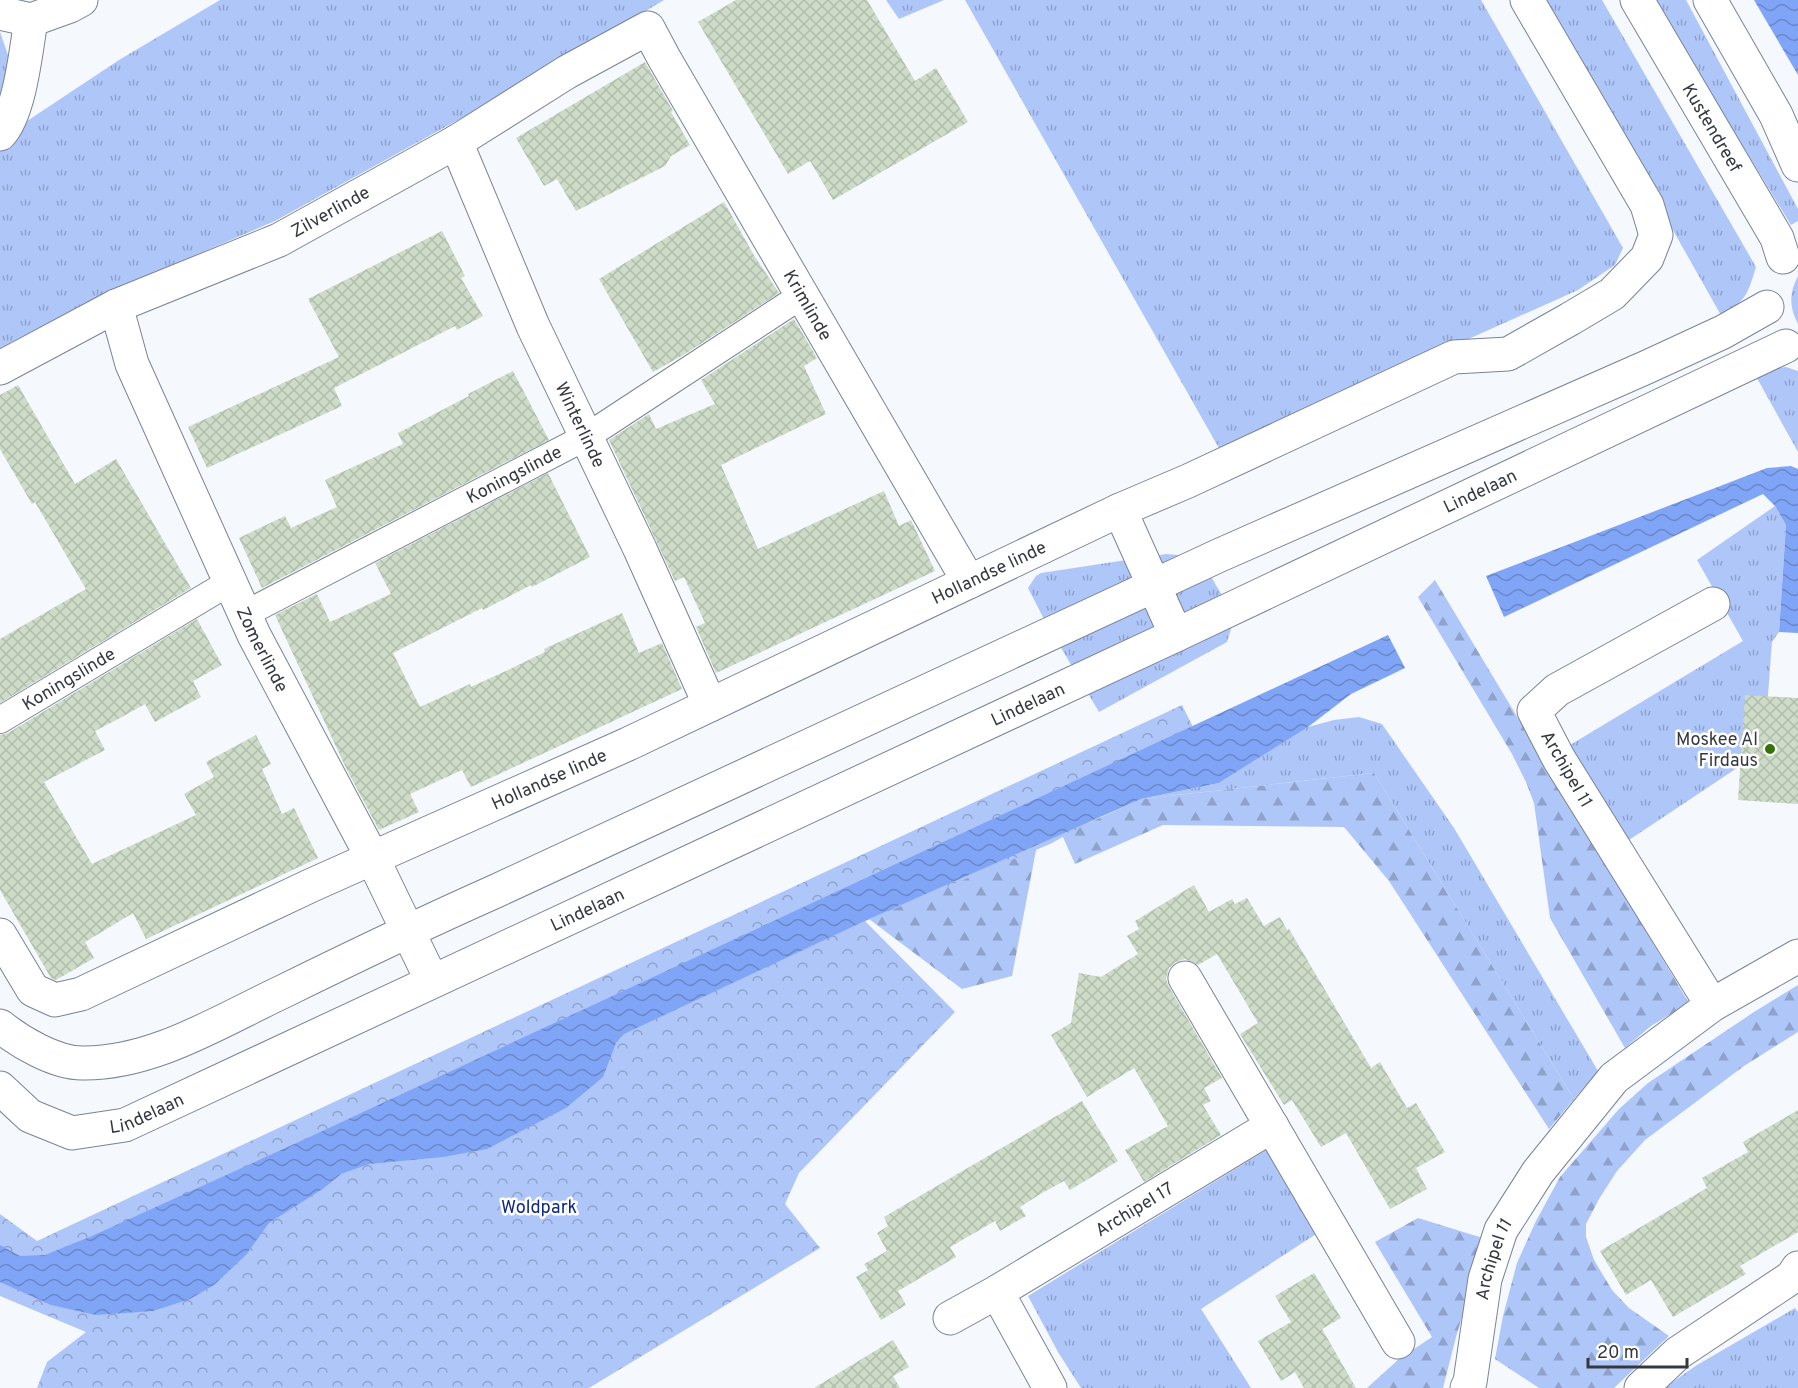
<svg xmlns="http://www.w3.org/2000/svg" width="1798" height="1388" font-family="Overpass,sans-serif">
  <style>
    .grass { fill: url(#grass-tufts) }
    .forest { fill: url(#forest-firs) }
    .park { fill: url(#park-crowns) }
    .water { fill: url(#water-waves) }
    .building { fill: url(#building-cross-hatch) }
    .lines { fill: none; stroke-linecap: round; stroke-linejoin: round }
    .pedestrian-casing { stroke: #7a8397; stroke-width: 28 }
    .minor-casing { stroke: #7a8397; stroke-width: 35 }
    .tertiary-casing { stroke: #7a8397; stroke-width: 35 }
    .secondary-casing { stroke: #7a8397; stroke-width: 35 }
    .pedestrian { stroke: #fff; stroke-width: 26 }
    .minor { stroke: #fff; stroke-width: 33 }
    .tertiary { stroke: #fff; stroke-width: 33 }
    .secondary { stroke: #fff; stroke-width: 33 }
    .poi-dot { fill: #35730a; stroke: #fff; stroke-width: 2 }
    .labels { text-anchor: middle; stroke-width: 5; stroke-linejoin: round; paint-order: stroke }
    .street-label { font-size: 18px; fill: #343841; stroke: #fff }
    .poi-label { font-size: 18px; fill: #343841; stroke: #fff; text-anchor: end }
    .park-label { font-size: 18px; fill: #0e2883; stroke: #fff }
  </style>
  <defs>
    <pattern id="grass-tufts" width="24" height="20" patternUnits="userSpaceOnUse" patternTransform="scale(1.5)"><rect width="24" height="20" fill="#afc6f9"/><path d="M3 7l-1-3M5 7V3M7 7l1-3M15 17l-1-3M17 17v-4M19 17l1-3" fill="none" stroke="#8fa2cb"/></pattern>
    <pattern id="forest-firs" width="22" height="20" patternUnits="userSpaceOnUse" patternTransform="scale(1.5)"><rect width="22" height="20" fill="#afc6f9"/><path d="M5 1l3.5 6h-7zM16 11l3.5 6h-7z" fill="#8fa2cb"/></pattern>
    <pattern id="park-crowns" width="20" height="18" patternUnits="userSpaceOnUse" patternTransform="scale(1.5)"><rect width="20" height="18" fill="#afc6f9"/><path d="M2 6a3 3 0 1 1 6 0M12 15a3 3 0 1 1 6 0" fill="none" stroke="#8fa2cb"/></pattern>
    <pattern id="water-waves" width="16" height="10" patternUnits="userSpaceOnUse" patternTransform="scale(1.5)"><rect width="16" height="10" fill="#80a4f6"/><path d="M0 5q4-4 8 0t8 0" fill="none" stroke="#6a87c9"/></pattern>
    <pattern id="building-cross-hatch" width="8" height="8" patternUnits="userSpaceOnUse" patternTransform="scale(1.5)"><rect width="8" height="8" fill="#cddbc7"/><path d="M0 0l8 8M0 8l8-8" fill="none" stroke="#b1bdac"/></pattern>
  </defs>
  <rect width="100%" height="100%" fill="#f5f8fc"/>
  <g class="grass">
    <path d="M 220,0 L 664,0 L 543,73 L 275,221 L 121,287 L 0,350 L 0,139 L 119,60 Z"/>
    <path d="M 886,0 L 944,0 L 899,19 Z"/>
    <path d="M 965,0 L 1481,0 L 1623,248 L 1615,265 L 1578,290 L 1220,450 Z"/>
    <path d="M 1543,0 L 1602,0 L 1756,267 C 1747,296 1747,298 1722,317 Z"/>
    <path d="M 1654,0 L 1686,0 L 1798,209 L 1798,221 L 1791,225 Z"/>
    <path d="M 0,32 L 9,58 L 4,89 L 0,100 Z"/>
    <path d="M 1798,276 L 1798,324 C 1789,307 1789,293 1798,276 Z"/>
    <path d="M 1786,367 L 1798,371 L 1798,452 L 1753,371 Z"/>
    <path d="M 1775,506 L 1786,525 L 1779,632 L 1772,642 L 1764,747 L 1758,754 L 1629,840 L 1570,745 L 1743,641 L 1697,560 Z"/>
    <path d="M 1166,554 L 1191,556 L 1206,568 L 1227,604 L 1232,626 L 1227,642 L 1099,712 L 1044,619 L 1028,588 L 1036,576 L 1041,573 Z"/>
    <path d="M 1359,717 L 1382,724 L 1454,828 L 1598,1071 L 1574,1099 L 1374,773 L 1141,799 L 1219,783 L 1308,727 L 1334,720 Z"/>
    <path d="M 1276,1144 L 1327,1227 L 1201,1309 L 1251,1388 L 1081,1388 L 1058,1352 L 1028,1296 Z"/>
    <path d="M 1795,1308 L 1798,1312 L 1798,1388 L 1664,1388 L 1697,1365 Z"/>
  </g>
  <g class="forest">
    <path d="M 1435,580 L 1689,1003 L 1651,1026 L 1625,1048 L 1550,918 L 1534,803 L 1526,782 L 1512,754 L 1418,597 Z"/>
    <path d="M 1374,773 L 1574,1099 L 1549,1129 L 1389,881 L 1344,827 L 1163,825 L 1075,864 L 1062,835 L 1141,799 Z"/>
    <path d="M 1037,845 L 1012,976 L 962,989 L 869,919 Z"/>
    <path d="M 1798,985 L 1798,1032 L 1744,1066 L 1645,1140 L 1617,1171 L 1599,1199 L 1586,1224 L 1586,1237 L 1594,1260 L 1612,1290 L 1629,1308 L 1669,1336 L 1614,1388 L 1539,1388 L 1495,1359 L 1503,1316 L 1517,1263 L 1536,1221 L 1560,1177 L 1619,1109 L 1648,1083 L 1754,1012 Z"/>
    <path d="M 1418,1218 L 1486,1239 L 1456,1337 L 1443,1388 L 1367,1388 L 1399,1359 L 1432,1337 L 1375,1242 Z"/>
  </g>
  <path class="park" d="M 1182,705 L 1208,757 L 1050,844 L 865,921 L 955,1012 L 799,1173 L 785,1204 L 820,1248 L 589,1388 L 37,1388 L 47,1362 L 86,1332 L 0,1296 L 0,1214 L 37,1241 Z"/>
  <g class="water">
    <path d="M 1754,0 L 1798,0 L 1798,75 Z"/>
    <path d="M 1791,466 L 1798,469 L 1798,633 L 1779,632 L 1786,525 L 1775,506 L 1763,494 L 1504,617 L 1486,576 L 1767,468 Z"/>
    <path d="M 1388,635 L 1405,668 L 1351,694 L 1308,727 L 1219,783 L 1141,799 L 869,919 L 624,1034 L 616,1043 L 603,1077 L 566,1108 L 487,1149 L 443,1157 L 369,1164 L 341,1174 L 324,1188 L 269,1223 L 246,1255 L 214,1285 L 190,1299 L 153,1311 L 96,1315 L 51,1305 L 0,1282 L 0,1245 L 20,1256 L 45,1255 L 92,1236 L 303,1140 Z"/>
  </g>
  <g class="building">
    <path d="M 736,0 L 867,0 L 915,81 L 936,68 L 968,122 L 833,200 L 810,161 L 788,174 L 698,22 Z"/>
    <path d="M 645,62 L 673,111 L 671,112 L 690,145 L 671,156 L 665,166 L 576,211 L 557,179 L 544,186 L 516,138 Z"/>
    <path d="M 724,202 L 755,257 L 779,293 L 685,354 L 653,372 L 599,279 Z"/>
    <path d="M 442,231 L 465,276 L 461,278 L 483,316 L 457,330 L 455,326 L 334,388 L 342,406 L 207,468 L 188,427 L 339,357 L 308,299 Z"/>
    <path d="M 794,319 L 817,358 L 804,366 L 826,414 L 721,465 L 758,549 L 884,491 L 899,526 L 911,520 L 935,571 L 716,673 L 696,627 L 705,623 L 684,577 L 675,581 L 609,440 L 649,414 L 656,429 L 715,404 L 701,380 Z"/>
    <path d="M 513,371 L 549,440 L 262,588 L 239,538 L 285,516 L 291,528 L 337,507 L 325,480 L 403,444 L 398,433 L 469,396 L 468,394 Z"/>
    <path d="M 18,385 L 75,484 L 116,459 L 191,588 L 0,703 L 0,639 L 86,589 L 35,502 L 32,504 L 0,449 L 0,395 Z"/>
    <path d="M 548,473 L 590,557 L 532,587 L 531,585 L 483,610 L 482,608 L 393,653 L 420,707 L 470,684 L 471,687 L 508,670 L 545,652 L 544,649 L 622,613 L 639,653 L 662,643 L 682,689 L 471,787 L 462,770 L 410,794 L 419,812 L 379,830 L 346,768 L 275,615 L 317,594 L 330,622 L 391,594 L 375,563 Z"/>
    <path d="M 197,619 L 222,665 L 193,681 L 201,697 L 155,722 L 145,704 L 120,718 L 95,731 L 105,750 L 44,782 L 92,864 L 196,815 L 184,794 L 214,777 L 206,762 L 256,735 L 271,764 L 262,769 L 282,814 L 294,808 L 318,858 L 146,939 L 133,913 L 85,942 L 94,958 L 56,980 L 51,978 L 0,890 L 0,735 L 8,733 Z"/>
    <path d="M 1745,695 L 1798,698 L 1798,804 L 1738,800 Z"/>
    <path d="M 1194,885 L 1209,912 L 1232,899 L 1235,904 L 1247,898 L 1264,926 L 1280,917 L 1287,930 L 1289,929 L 1371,1068 L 1380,1062 L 1407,1108 L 1416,1103 L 1445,1152 L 1416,1168 L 1427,1189 L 1390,1209 L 1346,1133 L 1321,1147 L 1292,1100 L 1284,1105 L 1240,1034 L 1258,1023 L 1217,954 L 1198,965 L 1185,959 L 1176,962 L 1169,968 L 1166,979 L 1169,987 L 1222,1078 L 1204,1088 L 1211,1101 L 1203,1105 L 1221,1135 L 1144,1182 L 1125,1150 L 1168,1126 L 1134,1068 L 1087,1097 L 1051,1035 L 1071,1023 L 1079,973 L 1101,977 L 1138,954 L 1127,936 L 1139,929 L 1135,921 Z"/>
    <path d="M 1082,1101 L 1118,1161 L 1070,1190 L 1064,1181 L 1042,1193 L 1020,1207 L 1026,1216 L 1000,1231 L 995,1221 L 950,1247 L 956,1257 L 898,1291 L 906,1305 L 881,1320 L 856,1277 L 868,1270 L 864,1264 L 887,1251 L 877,1233 L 888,1226 L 884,1217 Z"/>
    <path d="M 1798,1110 L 1798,1232 L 1740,1266 L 1746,1274 L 1673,1317 L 1651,1280 L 1626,1295 L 1600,1251 L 1707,1188 L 1702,1178 L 1748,1152 L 1743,1142 Z"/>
    <path d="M 1314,1273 L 1341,1318 L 1322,1329 L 1356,1388 L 1304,1388 L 1295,1372 L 1281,1381 L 1258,1341 L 1291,1322 L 1275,1296 Z"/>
    <path d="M 893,1340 L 909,1367 L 893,1376 L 900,1388 L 814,1388 Z"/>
  </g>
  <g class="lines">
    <g class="pedestrian-casing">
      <g id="pedestrian">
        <path id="s1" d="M 245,614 L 586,437 L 801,296"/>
        <path id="s2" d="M 0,720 L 230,582"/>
      </g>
    </g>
    <g class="minor-casing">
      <g id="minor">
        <path id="s3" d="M 456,142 L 533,326 L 640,549 L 710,705"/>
        <path id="s4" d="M 116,306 L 132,364 L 254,635 L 372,857 L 432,981"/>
        <path id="s5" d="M 0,368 L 116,306 L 279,240 L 456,142 L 567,72 L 648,28 L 664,58 L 969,582"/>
        <path d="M 1120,510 L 1176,635"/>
        <path id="s6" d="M 0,935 L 33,990 L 55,1000 L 81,994 L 312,885 L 628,744 L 1120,510 L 1188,481 L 1454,357 L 1508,354 L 1570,319 L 1612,294 L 1647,258 L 1656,235 L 1647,205 L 1527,0"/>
        <path d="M 1185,978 L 1398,1342"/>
        <path d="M 1712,1005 L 1559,759 L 1534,711 L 1557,690 L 1713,604"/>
        <path d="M 997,1292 L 1050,1388"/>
        <path id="s7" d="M 950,1318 L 997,1292 L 1272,1126"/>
        <path id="s8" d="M 1467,1388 L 1470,1382 L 1485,1279 L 1501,1230 L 1538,1172 L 1614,1078 L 1712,1005 L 1798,956"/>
        <path d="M 1641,1388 L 1678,1353 L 1792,1277 L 1798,1268"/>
      </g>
    </g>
    <g class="tertiary-casing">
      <g id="tertiary">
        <path d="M 0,13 L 31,20 L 70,6 L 81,0"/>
        <path d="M 0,134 C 20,113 26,50 31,20"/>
      </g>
    </g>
    <g class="secondary-casing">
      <g id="secondary">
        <path id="s9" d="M 1637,0 L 1777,238 L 1783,257"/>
        <path d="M 1710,0 L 1776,115 L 1798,165"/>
        <path d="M 0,1026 C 20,1042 55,1063 82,1063 C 153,1064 220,1021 282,992 C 353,957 424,923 496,891 L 1220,555 L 1647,367 L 1723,332 L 1767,307"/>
        <path id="s10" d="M 0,1088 L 30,1116 L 72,1133 L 125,1125 L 1176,635 L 1786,346"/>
      </g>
    </g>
    <use href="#pedestrian" class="pedestrian"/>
    <use href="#minor" class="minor"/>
    <use href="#tertiary" class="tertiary"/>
    <use href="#secondary" class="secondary"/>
  </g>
  <circle class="poi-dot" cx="1770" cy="749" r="6"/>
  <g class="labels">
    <g class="street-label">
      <text dy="6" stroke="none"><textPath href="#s9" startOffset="148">Kustendreef</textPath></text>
      <text dy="6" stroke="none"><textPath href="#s5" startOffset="366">Zilverlinde</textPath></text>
      <text dy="6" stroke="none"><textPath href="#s5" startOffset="1053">Krimlinde</textPath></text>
      <text dy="6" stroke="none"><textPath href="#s3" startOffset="309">Winterlinde</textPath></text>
      <text dy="6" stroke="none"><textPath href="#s1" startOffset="303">Koningslinde</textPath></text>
      <text dy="6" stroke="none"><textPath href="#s10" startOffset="1636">Lindelaan</textPath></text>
      <text dy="6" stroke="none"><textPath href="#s6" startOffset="1116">Hollandse linde</textPath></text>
      <text dy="6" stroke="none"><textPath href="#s4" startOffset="374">Zomerlinde</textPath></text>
      <text dy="6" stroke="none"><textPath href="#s2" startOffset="80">Koningslinde</textPath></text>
      <text dy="6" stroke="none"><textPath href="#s10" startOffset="1136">Lindelaan</textPath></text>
      <text transform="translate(1567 769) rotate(60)" y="6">Archipel 11</text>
      <text dy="6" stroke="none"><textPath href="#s6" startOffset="630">Hollandse linde</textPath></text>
      <text dy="6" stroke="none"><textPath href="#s10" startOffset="650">Lindelaan</textPath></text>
      <text dy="6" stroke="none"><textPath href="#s10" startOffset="164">Lindelaan</textPath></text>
      <text dy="6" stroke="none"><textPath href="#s7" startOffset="214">Archipel 17</textPath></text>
      <text dy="6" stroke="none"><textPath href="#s8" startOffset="132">Archipel 11</textPath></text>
    </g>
    <g class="poi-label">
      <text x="1758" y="745">Moskee Al<tspan x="1758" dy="21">Firdaus</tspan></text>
    </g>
    <g class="park-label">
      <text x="539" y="1213">Woldpark</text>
    </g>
  </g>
  <path d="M1588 1358v9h99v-9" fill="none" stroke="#343841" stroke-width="3"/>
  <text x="1597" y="1358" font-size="18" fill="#343841" stroke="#ffffff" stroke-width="4.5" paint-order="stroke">20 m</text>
</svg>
